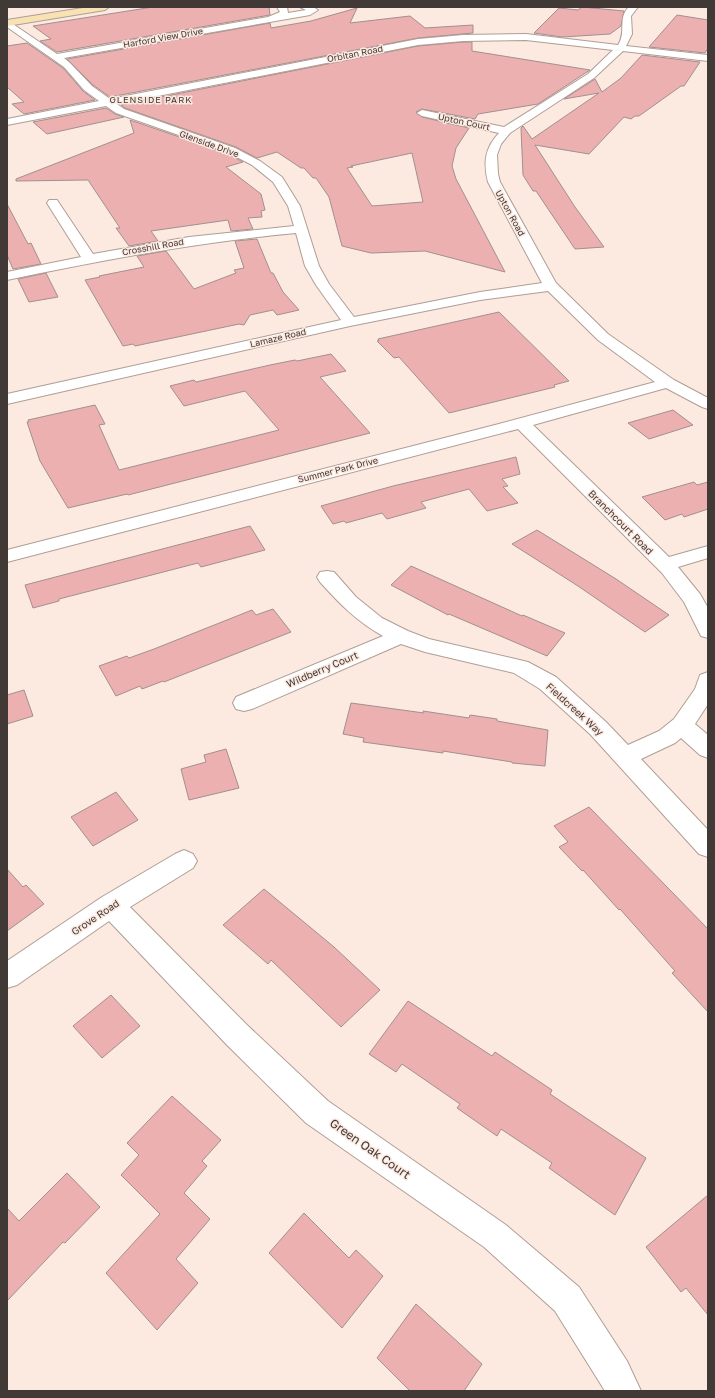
<svg xmlns="http://www.w3.org/2000/svg" width="715" height="1398" font-family="'Golos Text',sans-serif">
  <style>
    .building { fill: #ecb0b1; stroke: #a38f8f; fill-rule: evenodd }
    .lines { fill: none; stroke-linecap: round; stroke-linejoin: round }
    .street-casing { stroke: #af9e95; stroke-width: 2 }
    .secondary-casing { stroke: #af9e95; stroke-width: 2 }
    .street { fill: #fff; fill-rule: evenodd }
    .secondary { fill: #f8e2b3; fill-rule: evenodd }
    .labels { text-anchor: middle; stroke-width: 3; stroke-linejoin: round; paint-order: stroke }
    .far-street-label { font-size: 9px; fill: #413936; stroke: #fce9e0 }
    .far-neighbourhood-label { font-size: 9px; letter-spacing: 1px; fill: #413936; stroke: #fce9e0 }
    .street-label { font-size: 10px; fill: #413936; stroke: #fce9e0 }
    .near-street-label { font-size: 12px; fill: #413936; stroke: #fce9e0 }
  </style>
  <rect width="100%" height="100%" fill="#fce9e0"/>
  <g class="building">
    <path d="M 153,7 L 269,7 L 270,15 L 57,52 L 40,41 L 51,39 L 33,26 Z"/>
    <path d="M 582,7 L 624,11 L 621,26 L 610,34 L 562,37 L 534,33 L 559,8 L 578,10 Z"/>
    <path d="M 357,8 L 350,23 L 410,16 L 425,28 L 473,25 L 473,33 L 418,38 L 110,97 L 93,85 L 67,59 L 270,23 L 271,28 L 311,21 Z"/>
    <path d="M 677,15 L 708,20 L 708,48 L 705,53 L 649,47 Z"/>
    <path d="M 463,42 L 472,42 L 472,51 L 590,70 L 538,104 L 478,114 L 475,119 L 422,109 L 416,112 L 422,117 L 469,128 L 456,148 L 452,166 L 456,179 L 505,272 L 425,251 L 371,253 L 342,246 L 329,197 L 316,178 L 313,178 L 304,168 L 301,168 L 277,152 L 257,158 L 236,147 L 125,108 L 121,105 L 418,46 ZM 412,153 L 423,202 L 372,206 L 347,168 L 353,167 L 351,166 Z"/>
    <path d="M 27,43 L 63,68 L 83,91 L 95,100 L 24,114 L 12,104 L 24,102 L 7,87 L 7,46 Z"/>
    <path d="M 642,55 L 700,62 L 684,86 L 681,86 L 639,116 L 635,116 L 631,119 L 624,117 L 589,154 L 535,145 L 575,207 L 604,247 L 575,249 L 536,191 L 533,191 L 523,175 L 521,128 L 523,126 L 532,139 L 599,93 L 564,99 L 595,79 L 602,92 L 621,78 Z"/>
    <path d="M 106,108 L 115,114 L 124,117 L 47,134 L 33,122 Z"/>
    <path d="M 130,120 L 226,153 L 243,162 L 226,167 L 261,194 L 265,210 L 261,211 L 262,217 L 248,218 L 253,229 L 231,231 L 228,220 L 151,231 L 158,241 L 129,246 L 116,228 L 120,228 L 88,180 L 16,181 L 16,179 L 134,133 Z"/>
    <path d="M 7,204 L 28,244 L 31,243 L 41,264 L 13,269 L 7,255 Z"/>
    <path d="M 257,239 L 271,273 L 273,273 L 283,292 L 299,310 L 277,315 L 273,310 L 250,315 L 244,325 L 239,324 L 135,346 L 133,344 L 123,346 L 85,280 L 100,277 L 99,276 L 144,267 L 137,256 L 166,251 L 194,289 L 236,273 L 234,270 L 244,268 L 235,241 Z"/>
    <path d="M 46,273 L 58,297 L 29,302 L 18,279 Z"/>
    <path d="M 499,312 L 569,381 L 554,385 L 555,387 L 449,413 L 399,357 L 394,358 L 377,341 L 379,341 L 378,339 Z"/>
    <path d="M 331,354 L 346,371 L 320,377 L 370,433 L 128,495 L 127,494 L 68,508 L 40,461 L 27,422 L 29,422 L 28,420 L 95,405 L 105,424 L 99,425 L 119,470 L 279,430 L 245,391 L 184,406 L 170,386 L 194,380 L 196,382 L 270,365 L 295,360 L 297,361 Z"/>
    <path d="M 673,410 L 693,425 L 649,439 L 628,423 Z"/>
    <path d="M 516,457 L 520,474 L 502,479 L 508,486 L 503,487 L 518,503 L 487,511 L 469,489 L 421,502 L 426,508 L 387,519 L 382,513 L 346,523 L 344,521 L 333,524 L 321,506 L 393,486 Z"/>
    <path d="M 694,482 L 697,485 L 708,482 L 708,509 L 684,517 L 682,514 L 665,520 L 642,497 Z"/>
    <path d="M 250,526 L 265,550 L 201,567 L 198,563 L 59,599 L 59,601 L 33,608 L 25,585 Z"/>
    <path d="M 537,530 L 616,579 L 669,615 L 645,632 L 578,586 L 512,544 Z"/>
    <path d="M 411,566 L 522,616 L 523,615 L 565,633 L 547,656 L 449,614 L 448,615 L 391,585 Z"/>
    <path d="M 273,609 L 291,632 L 164,682 L 163,681 L 142,689 L 140,686 L 116,696 L 99,666 L 127,656 L 129,658 L 154,649 L 252,610 L 256,615 Z"/>
    <path d="M 24,690 L 33,716 L 7,724 L 7,695 Z"/>
    <path d="M 351,703 L 424,713 L 423,711 L 469,718 L 470,715 L 497,719 L 497,721 L 548,730 L 545,766 L 512,763 L 512,762 L 443,751 L 443,753 L 363,742 L 364,738 L 343,734 Z"/>
    <path d="M 226,749 L 239,788 L 189,800 L 181,769 L 206,762 L 204,755 Z"/>
    <path d="M 116,792 L 138,820 L 93,846 L 71,817 Z"/>
    <path d="M 589,807 L 708,929 L 708,1012 L 672,973 L 675,971 L 620,909 L 619,910 L 583,870 L 582,871 L 559,847 L 568,842 L 554,826 Z"/>
    <path d="M 7,869 L 23,887 L 26,885 L 44,904 L 7,931 Z"/>
    <path d="M 264,889 L 334,947 L 380,990 L 341,1027 L 271,960 L 268,964 L 223,925 Z"/>
    <path d="M 111,995 L 140,1026 L 102,1058 L 73,1026 Z"/>
    <path d="M 408,1001 L 492,1056 L 495,1052 L 552,1090 L 550,1094 L 646,1158 L 615,1215 L 549,1168 L 552,1163 L 501,1129 L 497,1136 L 457,1108 L 460,1104 L 402,1064 L 396,1072 L 369,1054 Z"/>
    <path d="M 172,1096 L 221,1140 L 202,1161 L 207,1166 L 184,1193 L 210,1219 L 176,1259 L 198,1283 L 157,1330 L 106,1273 L 160,1214 L 121,1175 L 139,1155 L 127,1143 Z"/>
    <path d="M 67,1173 L 100,1207 L 65,1243 L 63,1242 L 7,1301 L 7,1208 L 19,1221 Z"/>
    <path d="M 708,1195 L 708,1315 L 686,1288 L 681,1292 L 646,1247 Z"/>
    <path d="M 304,1213 L 349,1258 L 356,1250 L 383,1276 L 342,1328 L 269,1253 Z"/>
    <path d="M 416,1304 L 482,1364 L 464,1391 L 410,1391 L 377,1358 Z"/>
  </g>
  <g class="lines">
    <g class="street-casing">
      <g id="street">
        <path d="M 277,7 L 287,7 L 288,13 L 306,10 L 300,7 L 313,7 L 318,10 L 310,15 L 64,58 L 70,63 L 92,86 L 110,99 L 418,39 L 463,35 L 526,34 L 618,45 C 627,32 617,18 629,7 L 638,7 L 631,16 L 632,34 L 626,46 L 708,55 L 708,61 L 623,51 L 594,78 L 510,133 L 501,144 L 497,155 L 498,174 L 500,182 L 556,283 L 608,334 L 674,380 L 708,398 L 708,409 L 702,407 L 666,388 L 533,425 L 669,557 L 708,546 L 708,558 L 678,567 L 700,594 L 708,608 L 708,638 L 701,636 L 684,602 L 662,573 L 518,429 L 7,562 L 7,550 L 495,425 L 655,382 L 598,340 L 548,291 L 480,300 L 350,326 L 7,404 L 7,394 L 341,320 L 316,285 L 305,266 L 296,233 C 198,242 103,260 7,280 L 7,272 L 81,257 L 47,203 L 49,200 L 57,200 L 93,254 L 189,237 L 294,226 L 288,206 L 273,182 L 252,165 L 227,152 L 116,113 L 106,106 L 7,125 L 7,119 L 99,101 L 84,90 L 64,67 L 7,27 L 7,20 L 57,54 L 268,17 L 280,12 ZM 526,40 L 613,50 L 588,74 L 504,127 L 422,110 L 417,113 L 422,116 L 499,133 C 485,148 483,162 488,182 L 542,283 L 480,292 L 354,317 L 329,284 L 319,266 L 300,206 L 282,177 L 260,161 L 235,148 L 124,109 L 117,104 L 418,45 L 463,41 Z"/>
        <path d="M 327,571 L 334,572 L 356,597 L 382,618 L 408,631 L 429,639 L 528,662 L 556,677 L 606,722 L 628,745 L 659,731 L 674,719 L 695,689 L 700,675 L 708,672 L 708,704 L 695,724 L 708,735 L 708,758 L 700,755 L 681,738 L 675,743 L 641,759 L 708,830 L 708,857 L 699,854 L 590,734 L 540,689 L 514,673 L 425,652 L 401,644 L 252,709 L 244,711 L 236,709 L 233,703 L 236,697 L 383,636 C 357,622 339,603 320,582 L 317,577 L 320,572 Z"/>
        <path d="M 184,850 L 193,854 L 197,861 L 193,868 L 130,907 L 247,1025 L 328,1101 L 506,1225 L 579,1287 L 627,1361 L 641,1391 L 605,1391 L 555,1311 L 484,1247 L 306,1123 L 227,1045 L 109,921 L 17,985 L 7,988 L 7,961 L 102,897 L 175,854 Z"/>
      </g>
    </g>
    <g class="secondary-casing">
      <path id="secondary" d="M 89,7 L 109,7 L 105,10 L 7,26 L 7,20 Z"/>
    </g>
    <use href="#street" class="street"/>
    <use href="#secondary" class="secondary"/>
  </g>
  <g class="labels">
    <g class="far-street-label">
      <text transform="translate(163 38) rotate(-10)" y="3">Harford View Drive</text>
      <text transform="translate(355 54) rotate(-11)" y="3">Orbitan Road</text>
      <text transform="translate(464 122) rotate(12)" y="3">Upton Court</text>
      <text transform="translate(209 144) rotate(20)" y="3">Glenside Drive</text>
      <text transform="translate(510 213) rotate(61)" y="3">Upton Road</text>
      <text transform="translate(153 247) rotate(-10)" y="3">Crosshill Road</text>
      <text transform="translate(278 338) rotate(-13)" y="3">Lamaze Road</text>
      <text transform="translate(338 470) rotate(-14)" y="3">Summer Park Drive</text>
    </g>
    <g class="far-neighbourhood-label">
      <text x="151" y="103">GLENSIDE PARK</text>
    </g>
    <g class="street-label">
      <text transform="translate(621 522) rotate(45)" y="4">Branchcourt Road</text>
      <text transform="translate(322 669) rotate(-23)" y="4">Wildberry Court</text>
      <text transform="translate(575 709) rotate(42)" y="4">Fieldcreek Way</text>
      <text transform="translate(95 917) rotate(-34)" y="4">Grove Road</text>
    </g>
    <g class="near-street-label">
      <text transform="translate(370 1149) rotate(35)" y="4">Green Oak Court</text>
    </g>
  </g>
  <rect width="715" height="1398" fill="none" stroke="#413936" stroke-width="16"/>
</svg>
